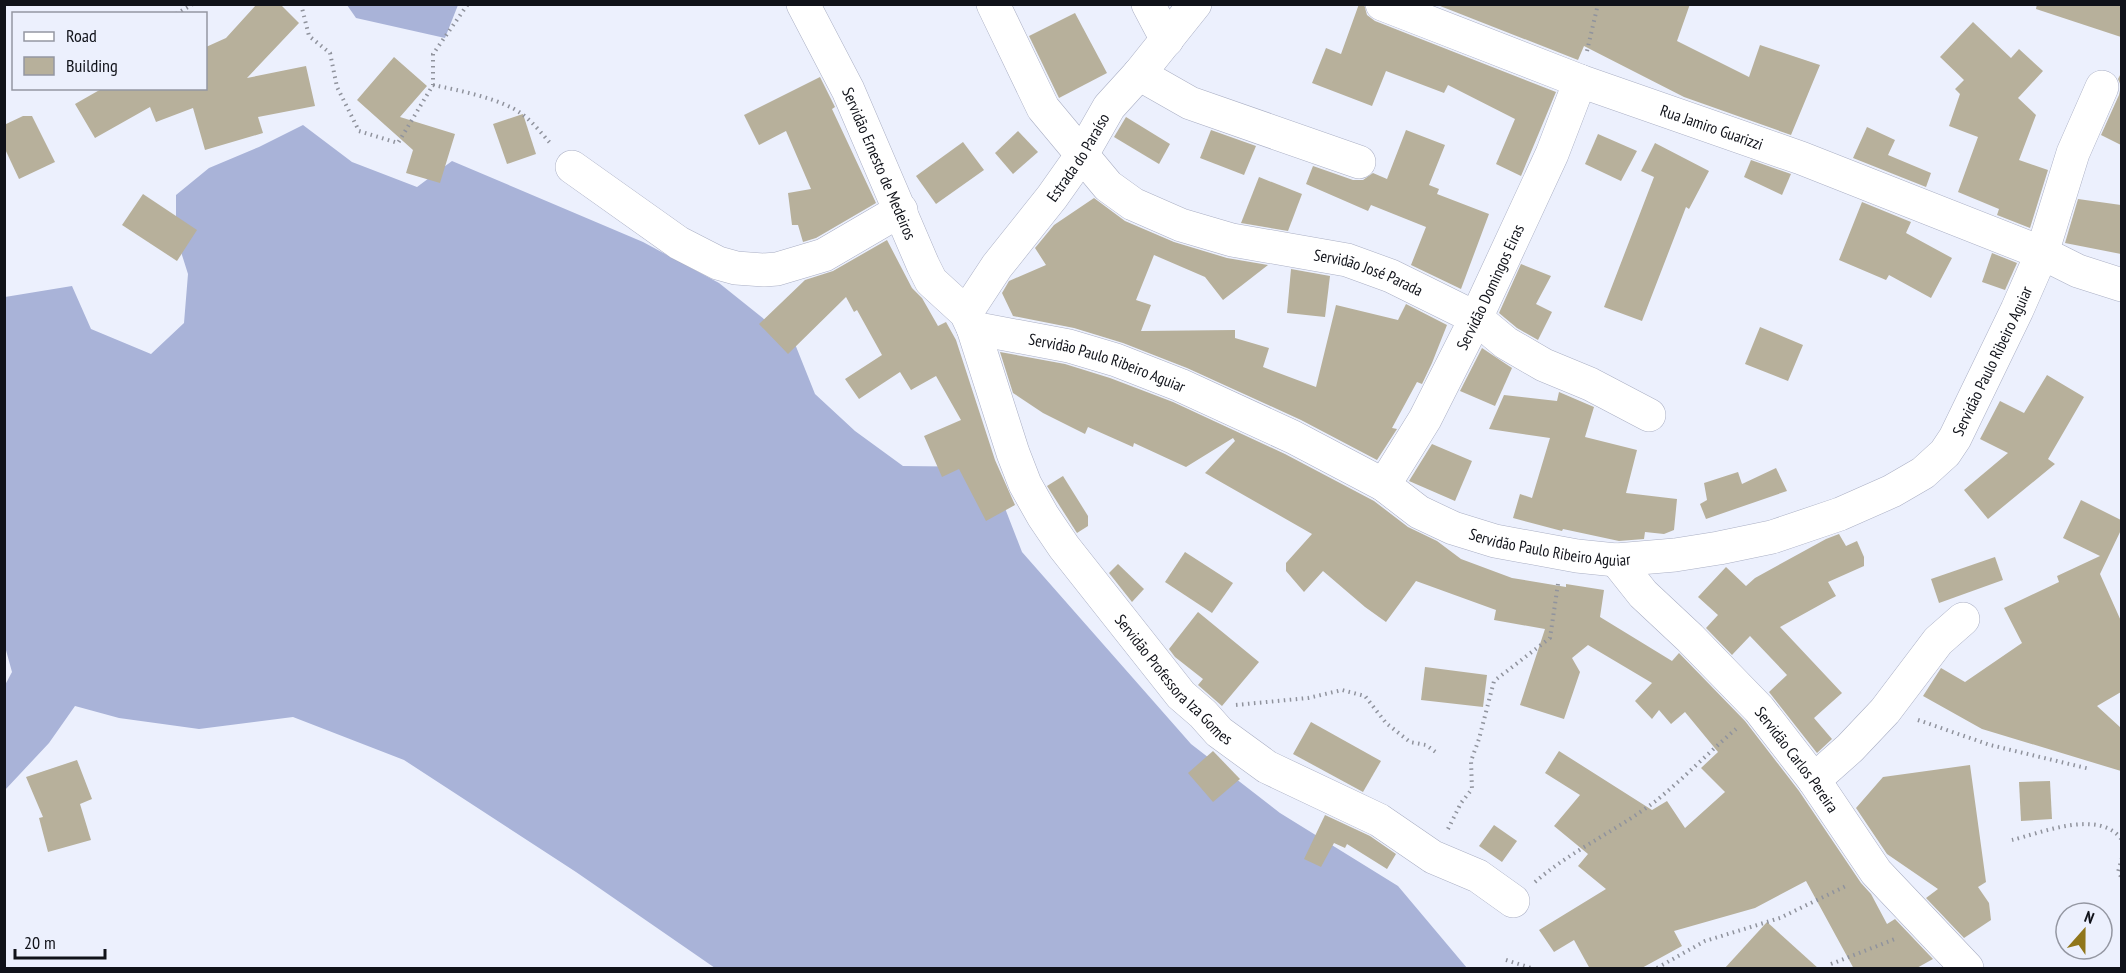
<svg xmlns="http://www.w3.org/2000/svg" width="2126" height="973" font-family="'PT Sans Narrow',sans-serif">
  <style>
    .forest { fill: #a9b3d8 }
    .building { fill: #b7b09b }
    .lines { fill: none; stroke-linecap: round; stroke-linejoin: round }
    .minor-casing { stroke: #aaafc4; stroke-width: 34 }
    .path { stroke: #90939d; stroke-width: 4; stroke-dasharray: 1.5 4.5; stroke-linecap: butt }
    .minor { stroke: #fff; stroke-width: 33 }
    .labels { text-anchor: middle; stroke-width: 6; stroke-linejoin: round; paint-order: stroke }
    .street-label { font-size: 16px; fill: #101219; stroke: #ecf0fd }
  </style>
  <rect width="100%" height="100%" fill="#ecf0fd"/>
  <g class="forest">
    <path d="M 347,5 L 458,5 L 445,38 L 356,18 Z"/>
    <path d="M 303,125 L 352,162 L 417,187 L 452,161 L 643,242 L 719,283 L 795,344 L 815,394 L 855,431 L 903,466 L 989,467 L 1022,552 L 1191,744 L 1280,813 L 1398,886 L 1467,968 L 715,968 L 576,872 L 404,760 L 293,717 L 199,729 L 119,718 L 75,706 L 49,743 L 5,790 L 5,685 L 12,672 L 4,643 L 5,297 L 72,286 L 91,329 L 151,354 L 184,323 L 188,274 L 176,236 L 176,195 L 209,168 L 259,147 Z"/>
  </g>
  <g class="building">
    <path d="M 257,4 L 280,4 L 299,23 L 247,78 L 306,66 L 315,106 L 258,117 L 263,133 L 205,150 L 193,108 L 156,122 L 150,107 L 95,138 L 75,104 L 103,88 L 206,88 L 206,47 L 226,38 Z"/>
    <path d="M 1359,4 L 1364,4 L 1367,15 L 1375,21 L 1556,92 L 1521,176 L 1496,164 L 1515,119 L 1448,85 L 1444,93 L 1386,71 L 1372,106 L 1312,83 L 1326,48 L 1341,54 Z"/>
    <path d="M 1435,4 L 1690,4 L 1677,41 L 1749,77 L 1760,45 L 1820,65 L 1791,135 L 1684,97 L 1584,46 L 1578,60 Z"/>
    <path d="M 2037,4 L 2121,4 L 2121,37 L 2036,9 Z"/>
    <path d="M 1075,13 L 1107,73 L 1059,98 L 1029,36 Z"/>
    <path d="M 1973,22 L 2011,58 L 2019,49 L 2043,71 L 2018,98 L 2036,115 L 2019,160 L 2048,170 L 2030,228 L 1997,215 L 1999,209 L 1958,192 L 1978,137 L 1949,126 L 1960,94 L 1955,89 L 1964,80 L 1940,57 Z"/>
    <path d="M 394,57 L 427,86 L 400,117 L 455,134 L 440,183 L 406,173 L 413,150 L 357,100 Z"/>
    <path d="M 2121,73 L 2121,145 L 2101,135 L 2119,95 L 2121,86 L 2118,79 Z"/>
    <path d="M 820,77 L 835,107 L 832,109 L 876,203 L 816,238 L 803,242 L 798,225 L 792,225 L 788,193 L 811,189 L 786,131 L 759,145 L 744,115 Z"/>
    <path d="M 523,114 L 536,154 L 507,164 L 493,124 Z"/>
    <path d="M 23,116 L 32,116 L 55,162 L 19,179 L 4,147 L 4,125 Z"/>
    <path d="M 1126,117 L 1170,144 L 1159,164 L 1114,137 Z"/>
    <path d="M 1867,127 L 1895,140 L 1888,155 L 1931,173 L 1926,187 L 1853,158 Z"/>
    <path d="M 1211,130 L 1256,146 L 1244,175 L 1200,158 Z"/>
    <path d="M 1406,130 L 1445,145 L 1429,185 L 1439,189 L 1437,194 L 1489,214 L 1461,289 L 1411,265 L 1426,227 L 1371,205 L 1368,211 L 1306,184 L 1313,166 L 1353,180 L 1363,180 L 1373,173 L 1387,179 Z"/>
    <path d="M 1018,131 L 1038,152 L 1013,174 L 995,153 Z"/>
    <path d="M 1598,134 L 1637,151 L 1621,181 L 1585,164 Z"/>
    <path d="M 963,142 L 984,170 L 936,204 L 916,176 Z"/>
    <path d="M 1655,143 L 1709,171 L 1689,209 L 1686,207 L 1642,321 L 1604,307 L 1654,177 L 1641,171 Z"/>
    <path d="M 1751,160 L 1791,174 L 1782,195 L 1744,177 Z"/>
    <path d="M 1259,177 L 1302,194 L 1288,231 L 1241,223 Z"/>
    <path d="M 143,194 L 197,230 L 177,261 L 122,225 Z"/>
    <path d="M 1094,198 L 1125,221 L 1174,242 L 1227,258 L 1268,265 L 1223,300 L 1205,277 L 1154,255 L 1136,300 L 1151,305 L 1141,331 L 1235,330 L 1235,338 L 1269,348 L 1263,367 L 1316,387 L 1336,305 L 1398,320 L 1406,304 L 1447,325 L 1432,363 L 1422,384 L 1417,382 L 1392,428 L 1397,429 L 1377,460 L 1301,420 L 1187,368 L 1123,343 L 1074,328 L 1013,316 L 1002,293 L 1009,281 L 1046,265 L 1035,248 L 1054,225 Z"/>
    <path d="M 2078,199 L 2121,205 L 2121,254 L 2065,243 Z"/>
    <path d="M 1862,202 L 1911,222 L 1906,233 L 1952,258 L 1931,298 L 1889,275 L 1886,280 L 1839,260 Z"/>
    <path d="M 887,240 L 912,288 L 922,298 L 938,326 L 946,322 L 956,340 L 995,460 L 1015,505 L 986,521 L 959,469 L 942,477 L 924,436 L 961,420 L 936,376 L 911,390 L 900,372 L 859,399 L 845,379 L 882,355 L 857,310 L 854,312 L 846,297 L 788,354 L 759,324 L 805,280 L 833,271 Z"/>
    <path d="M 1992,253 L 2017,263 L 2005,290 L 1982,282 Z"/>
    <path d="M 1521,264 L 1551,276 L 1536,304 L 1552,312 L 1538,340 L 1517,328 L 1499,313 Z"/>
    <path d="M 1291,269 L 1330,276 L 1325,317 L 1287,313 Z"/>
    <path d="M 1760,327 L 1803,345 L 1788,381 L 1745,364 Z"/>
    <path d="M 1482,348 L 1512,368 L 1495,406 L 1460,391 Z"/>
    <path d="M 1000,352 L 1065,364 L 1110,378 L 1173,402 L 1285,454 L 1374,501 L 1408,527 L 1437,541 L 1461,559 L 1512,578 L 1566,587 L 1566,584 L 1604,590 L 1600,617 L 1672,661 L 1679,653 L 1745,721 L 1799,791 L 1861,883 L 1871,894 L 1887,924 L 1895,919 L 1933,959 L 1915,969 L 1854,969 L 1806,881 L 1755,908 L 1674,931 L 1682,946 L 1640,969 L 1590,969 L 1574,940 L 1554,952 L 1539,930 L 1606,889 L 1578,866 L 1588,854 L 1554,826 L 1580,795 L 1545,773 L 1559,751 L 1652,810 L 1667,801 L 1685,828 L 1725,792 L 1701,768 L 1718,752 L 1685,712 L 1671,724 L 1659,710 L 1652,719 L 1635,701 L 1652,683 L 1588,645 L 1572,658 L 1580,672 L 1564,719 L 1520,705 L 1545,629 L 1494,620 L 1496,610 L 1416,581 L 1386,622 L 1365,607 L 1323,571 L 1304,592 L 1286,571 L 1286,563 L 1312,534 L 1205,473 L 1235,441 L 1233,438 L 1186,467 L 1134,443 L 1133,447 L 1088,427 L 1085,434 L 1043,413 L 1013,393 Z"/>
    <path d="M 2047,375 L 2084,397 L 2048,459 L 2055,464 L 1988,519 L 1964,490 L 2008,453 L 1980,439 L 2000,401 L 2024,413 Z"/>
    <path d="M 1559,392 L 1594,407 L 1585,437 L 1637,450 L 1626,493 L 1677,499 L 1674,530 L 1664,534 L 1645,532 L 1644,539 L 1619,541 L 1563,529 L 1562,531 L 1513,518 L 1520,494 L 1532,498 L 1550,438 L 1489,429 L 1504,395 L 1557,401 Z"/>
    <path d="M 1432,444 L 1472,461 L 1455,501 L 1409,481 Z"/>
    <path d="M 1776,468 L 1787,491 L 1706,519 L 1700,504 L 1707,500 L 1704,483 L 1738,472 L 1742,484 Z"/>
    <path d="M 1063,476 L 1088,516 L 1088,526 L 1077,533 L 1047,486 Z"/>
    <path d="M 2081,500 L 2121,520 L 2121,530 L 2100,574 L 2121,621 L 2121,692 L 2097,706 L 2121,728 L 2121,771 L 1982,729 L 1923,696 L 1941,668 L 1965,682 L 2022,643 L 2004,608 L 2059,582 L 2057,576 L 2100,556 L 2063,538 Z"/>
    <path d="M 1839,534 L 1846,546 L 1857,541 L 1864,557 L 1864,566 L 1828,582 L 1836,596 L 1780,627 L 1842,693 L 1814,718 L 1832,739 L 1817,753 L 1769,692 L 1787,675 L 1750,636 L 1732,655 L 1706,628 L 1718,615 L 1698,597 L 1726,567 L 1746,586 L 1755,578 L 1826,539 Z"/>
    <path d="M 1185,552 L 1233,583 L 1212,613 L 1165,582 Z"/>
    <path d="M 1995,557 L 2003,580 L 1939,603 L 1931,579 Z"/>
    <path d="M 1118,564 L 1144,589 L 1132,602 L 1109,573 Z"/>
    <path d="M 1198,612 L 1259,662 L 1222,706 L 1198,685 L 1203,679 L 1175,657 L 1169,649 Z"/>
    <path d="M 1425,667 L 1487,675 L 1483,707 L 1421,700 Z"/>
    <path d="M 1311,722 L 1381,761 L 1363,792 L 1293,754 Z"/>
    <path d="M 1213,751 L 1240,779 L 1213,802 L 1188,773 Z"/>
    <path d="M 77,760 L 92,799 L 80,804 L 91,840 L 48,852 L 39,818 L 43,817 L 26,777 Z"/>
    <path d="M 1970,765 L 1986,882 L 1978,887 L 1989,903 L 1991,920 L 1964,938 L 1926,898 L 1938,889 L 1887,854 L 1856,808 L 1883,777 Z"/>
    <path d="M 2050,781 L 2052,819 L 2021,821 L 2019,782 Z"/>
    <path d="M 1325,815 L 1370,836 L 1396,854 L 1387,869 L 1347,844 L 1345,848 L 1334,843 L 1321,867 L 1304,859 Z"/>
    <path d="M 1494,825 L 1517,841 L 1502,862 L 1479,846 Z"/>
    <path d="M 1767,922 L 1819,969 L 1724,969 Z"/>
  </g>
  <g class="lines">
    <g class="minor-casing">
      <g id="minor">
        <path id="s1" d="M 803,4 L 848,90 L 923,265 L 931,281 L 966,313 L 973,328 L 1069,346 L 1116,360 L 1180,385 L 1293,437 L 1384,485 L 1419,512 L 1453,528 L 1495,541 L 1577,556 L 1616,560 L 1675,555 L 1719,548 L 1772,537 L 1840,514 L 1892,491 L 1923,473 L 1945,453 L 1955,438 L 2017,310 L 2042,253 L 2073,153 L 2102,87"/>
        <path id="s2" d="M 993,4 L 1043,108 L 1108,186 L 1133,204 L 1181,225 L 1232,240 L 1347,260 L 1391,276 L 1476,318 L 1506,343 L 1544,365 L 1590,384 L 1649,415"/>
        <path d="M 1148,4 L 1167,40"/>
        <path id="s3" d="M 1382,4 L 1580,81 L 1801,158 L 2042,253 L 2078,271 L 2122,285"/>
        <path d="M 1139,74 L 1190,103 L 1359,162"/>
        <path d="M 572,167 L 679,243 L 718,263 L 736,268 L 764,270 L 777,269 L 824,255 L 901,210"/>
        <path id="s4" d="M 966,313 L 997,266 L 1052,197 L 1081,156 L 1109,107 L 1139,74 L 1195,4"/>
        <path id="s5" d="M 973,328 L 1013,453 L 1025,484 L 1043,516 L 1064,547 L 1181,695 L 1203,714 L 1219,732 L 1267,767 L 1379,820 L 1433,857 L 1478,876 L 1513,901"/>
        <path id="s6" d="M 1384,485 L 1425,419 L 1476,318 L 1552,154 L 1580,81"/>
        <path id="s7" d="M 1616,560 L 1643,594 L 1690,638 L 1759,709 L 1814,780 L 1876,872 L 1967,968"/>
        <path d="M 1814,780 L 1850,748 L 1885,711 L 1938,641 L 1963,619"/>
      </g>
    </g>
    <g class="path">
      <path d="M 301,4 L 309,36 L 330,53 L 337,87 L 359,131 L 398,143 L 433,85 L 433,54 L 468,4"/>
      <path d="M 176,14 L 193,4"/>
      <path d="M 1587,51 L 1598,4"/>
      <path d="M 433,85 C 458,90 502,99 522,114 C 533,122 542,134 551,144"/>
      <path d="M 1236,705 L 1308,698 L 1342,690 L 1365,696 L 1386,723 L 1410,742 L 1426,745 L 1437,753"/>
      <path d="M 1918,720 L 1990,745 L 2090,769"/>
      <path d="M 1448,829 L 1461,803 L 1472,789 L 1471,761 L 1479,739 L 1494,681 L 1550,638 L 1558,584"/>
      <path d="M 2012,840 C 2041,833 2100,808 2122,840"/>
      <path d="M 2122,858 L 2118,872 L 2122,878"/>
      <path d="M 1535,882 C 1572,850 1618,830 1657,800 C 1684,778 1709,752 1736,729"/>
      <path d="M 1506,960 L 1531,968"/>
      <path d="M 1831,964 L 1895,939"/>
      <path d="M 1657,968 L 1705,941 L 1780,918 L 1848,885"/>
    </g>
    <use href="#minor" class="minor"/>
  </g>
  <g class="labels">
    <g class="street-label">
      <text dy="6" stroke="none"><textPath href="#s3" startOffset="352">Rua Jamiro Guarizzi</textPath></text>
      <text dy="6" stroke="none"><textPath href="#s4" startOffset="192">Estrada do Paraíso</textPath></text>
      <text dy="6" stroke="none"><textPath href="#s1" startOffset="177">Servidão Ernesto de Medeiros</textPath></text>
      <text dy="6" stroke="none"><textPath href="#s2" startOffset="494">Servidão José Parada</textPath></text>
      <text dy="6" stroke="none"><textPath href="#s6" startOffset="225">Servidão Domingos Eiras</textPath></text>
      <text dy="6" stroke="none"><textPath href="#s1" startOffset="1516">Servidão Paulo Ribeiro Aguiar</textPath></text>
      <text dy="6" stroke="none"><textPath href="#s1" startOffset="508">Servidão Paulo Ribeiro Aguiar</textPath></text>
      <text dy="6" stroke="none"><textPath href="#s1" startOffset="993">Servidão Paulo Ribeiro Aguiar</textPath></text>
      <text dy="6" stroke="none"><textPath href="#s5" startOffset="411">Servidão Professora Iza Gomes</textPath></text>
      <text dy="6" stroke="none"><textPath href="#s7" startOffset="270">Servidão Carlos Pereira</textPath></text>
    </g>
  </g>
  <rect width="2126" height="973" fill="none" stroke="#101219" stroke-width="12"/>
  <rect x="12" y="12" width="195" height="78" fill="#ecf0fd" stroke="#9497a2" stroke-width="1.5"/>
  <rect x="24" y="32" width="30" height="9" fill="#ffffff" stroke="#9497a2" stroke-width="1.5"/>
  <text x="66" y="42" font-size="18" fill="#101219">Road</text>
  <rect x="24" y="57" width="30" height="18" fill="#b7b09b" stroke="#9497a2" stroke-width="1.5"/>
  <text x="66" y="72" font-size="18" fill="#101219">Building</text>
  <g transform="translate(2084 931) rotate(21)"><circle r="28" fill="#ecf0fd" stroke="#9497a2" stroke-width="1.5"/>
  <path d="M0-4.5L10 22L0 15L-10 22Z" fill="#90761b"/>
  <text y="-9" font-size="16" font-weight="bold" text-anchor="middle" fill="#101219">N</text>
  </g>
  <path d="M15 949v9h90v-9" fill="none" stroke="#101219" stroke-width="3"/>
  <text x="24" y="949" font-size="18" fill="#101219" stroke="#ecf0fd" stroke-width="4.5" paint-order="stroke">20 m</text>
</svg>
